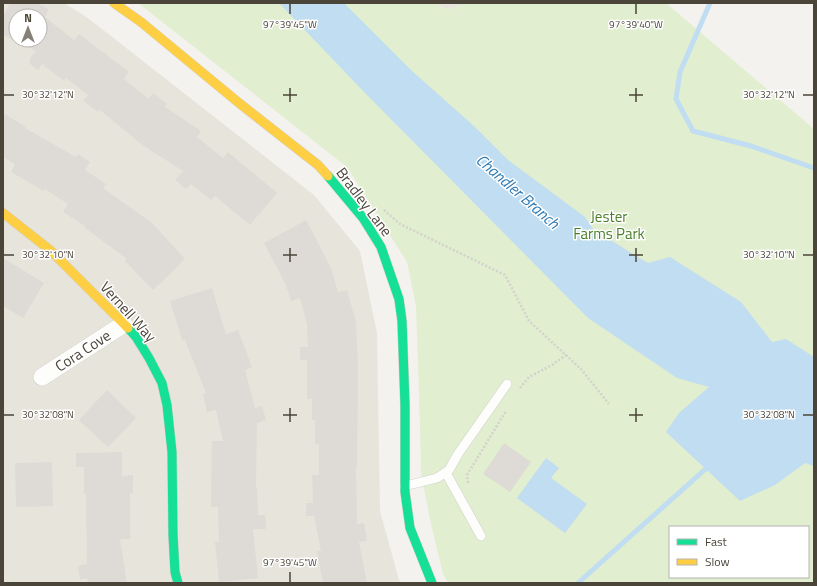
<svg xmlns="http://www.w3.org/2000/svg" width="817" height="586" font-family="'Titillium Web',sans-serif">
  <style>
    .residential { fill: #e7e4dc; fill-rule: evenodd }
    .green { fill: #e1eecf; fill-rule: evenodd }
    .water { fill: #c0ddf1 }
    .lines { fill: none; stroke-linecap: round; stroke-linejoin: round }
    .stream { stroke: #c0ddf1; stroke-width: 5 }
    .building { fill: #dedbd6; fill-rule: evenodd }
    .lane-casing { stroke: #d2d0cb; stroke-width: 10 }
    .street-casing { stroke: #d2d0cb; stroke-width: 18 }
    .fast-casing { stroke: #d3cfc5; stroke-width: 10 }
    .slow-casing { stroke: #d3cfc5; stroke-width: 10 }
    .path { stroke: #d3d2cc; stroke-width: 2.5; stroke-dasharray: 2 2; stroke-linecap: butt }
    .lane { stroke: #fdfdfc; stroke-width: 9 }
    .street { stroke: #fdfdfc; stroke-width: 17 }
    .fast { stroke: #16e098; stroke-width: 9 }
    .slow { stroke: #ffcf43; stroke-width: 9 }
    .ticks { fill: none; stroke: #4b4439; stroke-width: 1.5 }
    .labels { text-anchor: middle; stroke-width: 3; stroke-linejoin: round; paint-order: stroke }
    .street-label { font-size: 15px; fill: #4b4439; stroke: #fff }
    .park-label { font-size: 15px; fill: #4a7f2a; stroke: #fff }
    .water-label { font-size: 16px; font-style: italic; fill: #2e7ab2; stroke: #fff }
    .ticks-label { font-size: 10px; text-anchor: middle; fill: #4b4439; stroke: #fff; stroke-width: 3; stroke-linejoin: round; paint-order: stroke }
  </style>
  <rect width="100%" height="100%" fill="#f4f2ee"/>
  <g class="residential">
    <path d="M 3,3 L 64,3 L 88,18 L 314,195 L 360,251 L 377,333 L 380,511 L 399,580 L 401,583 L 3,583 ZM 16,16 L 40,16 L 40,40 L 16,40 Z"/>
    <path d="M 435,3 L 468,3 L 447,10 Z"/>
  </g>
  <path class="green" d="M 138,3 L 435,3 L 447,10 L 468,3 L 666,3 L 814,129 L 814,583 L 448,583 L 443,574 L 431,524 L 421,473 L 420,424 L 416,306 L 407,262 L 347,167 ZM 670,527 L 808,527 L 808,577 L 670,577 Z"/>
  <g class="water">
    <path d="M 279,3 L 344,3 L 411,70 L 475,127 L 508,160 L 585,217 L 594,230 L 648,263 L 670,257 L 741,302 L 772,342 L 786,339 L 814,357 L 814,466 L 805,463 L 775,485 L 740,501 L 666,432 L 679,413 L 709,387 L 677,378 L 588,318 L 365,93 Z"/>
    <path d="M 546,458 L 559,468 L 551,478 L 587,504 L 565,533 L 517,498 Z"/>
  </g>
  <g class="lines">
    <g class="stream">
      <path d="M 710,3 L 680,72 L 676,99 L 693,131 L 751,146 L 814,168"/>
      <path d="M 578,583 L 710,465"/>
    </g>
  </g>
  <g class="building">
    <path d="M 10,3 L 36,3 L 49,9 L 45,17 L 74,40 L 79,34 L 129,72 L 124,79 L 149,99 L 153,93 L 167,104 L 165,107 L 201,131 L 197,137 L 223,158 L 228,152 L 277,193 L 250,225 L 215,196 L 211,200 L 191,184 L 186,189 L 175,180 L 183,171 L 141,144 L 100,110 L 98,112 L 83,101 L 88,95 L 66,78 L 64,81 L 42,64 L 38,70 L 30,64 L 30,58 L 36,51 L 3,35 L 3,17 ZM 16,16 L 40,16 L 40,40 L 16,40 Z"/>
    <path d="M 3,113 L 26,127 L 25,128 L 76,157 L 78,154 L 90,162 L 85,170 L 106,184 L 103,188 L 152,223 L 185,259 L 153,290 L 125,261 L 127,259 L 84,227 L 85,226 L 63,212 L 68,204 L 45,189 L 44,191 L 11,172 L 15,164 L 3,157 Z"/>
    <path d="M 306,220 L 331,268 L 338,292 L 347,290 L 356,322 L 358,369 L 357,467 L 356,467 L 357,524 L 364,523 L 367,541 L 359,542 L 367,583 L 323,583 L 317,551 L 321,551 L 314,516 L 306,516 L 306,503 L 313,503 L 312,475 L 319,475 L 319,444 L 315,444 L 315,420 L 312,420 L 312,399 L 307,399 L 307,360 L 300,360 L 300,347 L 308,347 L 307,324 L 300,298 L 291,301 L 286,285 L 264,243 Z"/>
    <path d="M 3,258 L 44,283 L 23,318 L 3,306 Z"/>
    <path d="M 212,288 L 226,334 L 238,330 L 252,367 L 245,370 L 255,408 L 262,406 L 266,420 L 257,423 L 256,488 L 257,488 L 258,515 L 265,515 L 266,529 L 253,529 L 258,578 L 219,582 L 215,542 L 219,542 L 218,507 L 211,507 L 212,441 L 223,441 L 216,410 L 207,412 L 203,394 L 206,393 L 185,340 L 182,340 L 170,301 Z"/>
    <path d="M 107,390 L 136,418 L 108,447 L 79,420 Z"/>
    <path d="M 504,443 L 531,462 L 510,492 L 483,474 Z"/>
    <path d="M 122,452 L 122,476 L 133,475 L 133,493 L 130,493 L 130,539 L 120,539 L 127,583 L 88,583 L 87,578 L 80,580 L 78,566 L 87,564 L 86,494 L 84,494 L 84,467 L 76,467 L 76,453 Z"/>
    <path d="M 52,462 L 53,506 L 16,507 L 15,463 Z"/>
  </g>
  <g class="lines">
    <g class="lane-casing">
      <g id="lane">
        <path d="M 446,473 L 481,536"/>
        <path d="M 405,486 L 437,478 L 449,470 L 458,454 L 507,384"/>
      </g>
    </g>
    <g class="street-casing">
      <path id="street" d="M 42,377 L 124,324"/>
    </g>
    <g class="fast-casing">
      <g id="fast">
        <path d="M 328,176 L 363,218 L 381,247 L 399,299 L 402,321 L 405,405 L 405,492 L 410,528 L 432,583"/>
        <path d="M 128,328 L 136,337 L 149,358 L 162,383 L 167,405 L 172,452 L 173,535 L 175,572 L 178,583"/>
      </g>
    </g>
    <g class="slow-casing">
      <g id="slow">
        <path d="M 114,3 L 141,22 L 239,103 L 318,165 L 328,176"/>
        <path d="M 3,213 L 50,250 L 128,328"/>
      </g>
    </g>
    <g class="path">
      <path d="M 384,210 L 400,224 L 505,275 L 529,321 L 581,369 L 609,404"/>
      <path d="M 520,388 L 529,377 L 552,365 L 566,355"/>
      <path d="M 468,483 L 467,475 L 506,411"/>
    </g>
    <use href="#lane" class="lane"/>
    <use href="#street" class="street"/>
    <use href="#fast" class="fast"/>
    <use href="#slow" class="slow"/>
  </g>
  <path class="ticks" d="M 290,4 L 290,14M 636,4 L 636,14M 290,88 L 290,102M 636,88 L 636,102M 4,95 L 14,95M 283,95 L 297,95M 629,95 L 643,95M 803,95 L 813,95M 290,248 L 290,262M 636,248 L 636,262M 4,255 L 14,255M 283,255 L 297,255M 629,255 L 643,255M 803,255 L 813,255M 290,408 L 290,422M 636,408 L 636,422M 4,415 L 14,415M 283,415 L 297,415M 629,415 L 643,415M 803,415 L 813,415M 290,572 L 290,582"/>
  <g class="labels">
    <g class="street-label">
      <text transform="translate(364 202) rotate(53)" y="5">Bradley Lane</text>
      <text transform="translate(128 312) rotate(48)" y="5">Vernell Way</text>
      <text transform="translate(83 351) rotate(-33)" y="5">Cora Cove</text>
    </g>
    <g class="park-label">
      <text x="609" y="222">Jester<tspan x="609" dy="17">Farms Park</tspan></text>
    </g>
    <g class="water-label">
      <text transform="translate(518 191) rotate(41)" y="6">Chandler Branch</text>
    </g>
  </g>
  <g class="ticks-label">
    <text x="290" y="28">97°39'45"W</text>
    <text x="636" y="28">97°39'40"W</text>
    <text x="48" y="98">30°32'12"N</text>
    <text x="769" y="98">30°32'12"N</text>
    <text x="48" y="258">30°32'10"N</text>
    <text x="769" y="258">30°32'10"N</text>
    <text x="48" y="418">30°32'08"N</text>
    <text x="769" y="418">30°32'08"N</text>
    <text x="290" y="566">97°39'45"W</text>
  </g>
  <rect width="817" height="586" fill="none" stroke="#4b4439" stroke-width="8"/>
  <rect x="669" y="526" width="140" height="52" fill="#ffffff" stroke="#b7b4b0"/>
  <rect x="677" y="539" width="20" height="6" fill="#16e098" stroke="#b7b4b0"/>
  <text x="705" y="546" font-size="12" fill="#4b4439">Fast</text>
  <rect x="677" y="559" width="20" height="6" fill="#ffcf43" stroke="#b7b4b0"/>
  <text x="705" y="566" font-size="12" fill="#4b4439">Slow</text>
  <g transform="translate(28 28)"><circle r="19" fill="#ffffff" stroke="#b7b4b0"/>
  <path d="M0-3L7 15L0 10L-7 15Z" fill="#868178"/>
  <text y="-6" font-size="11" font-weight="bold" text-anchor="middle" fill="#4b4439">N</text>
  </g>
</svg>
